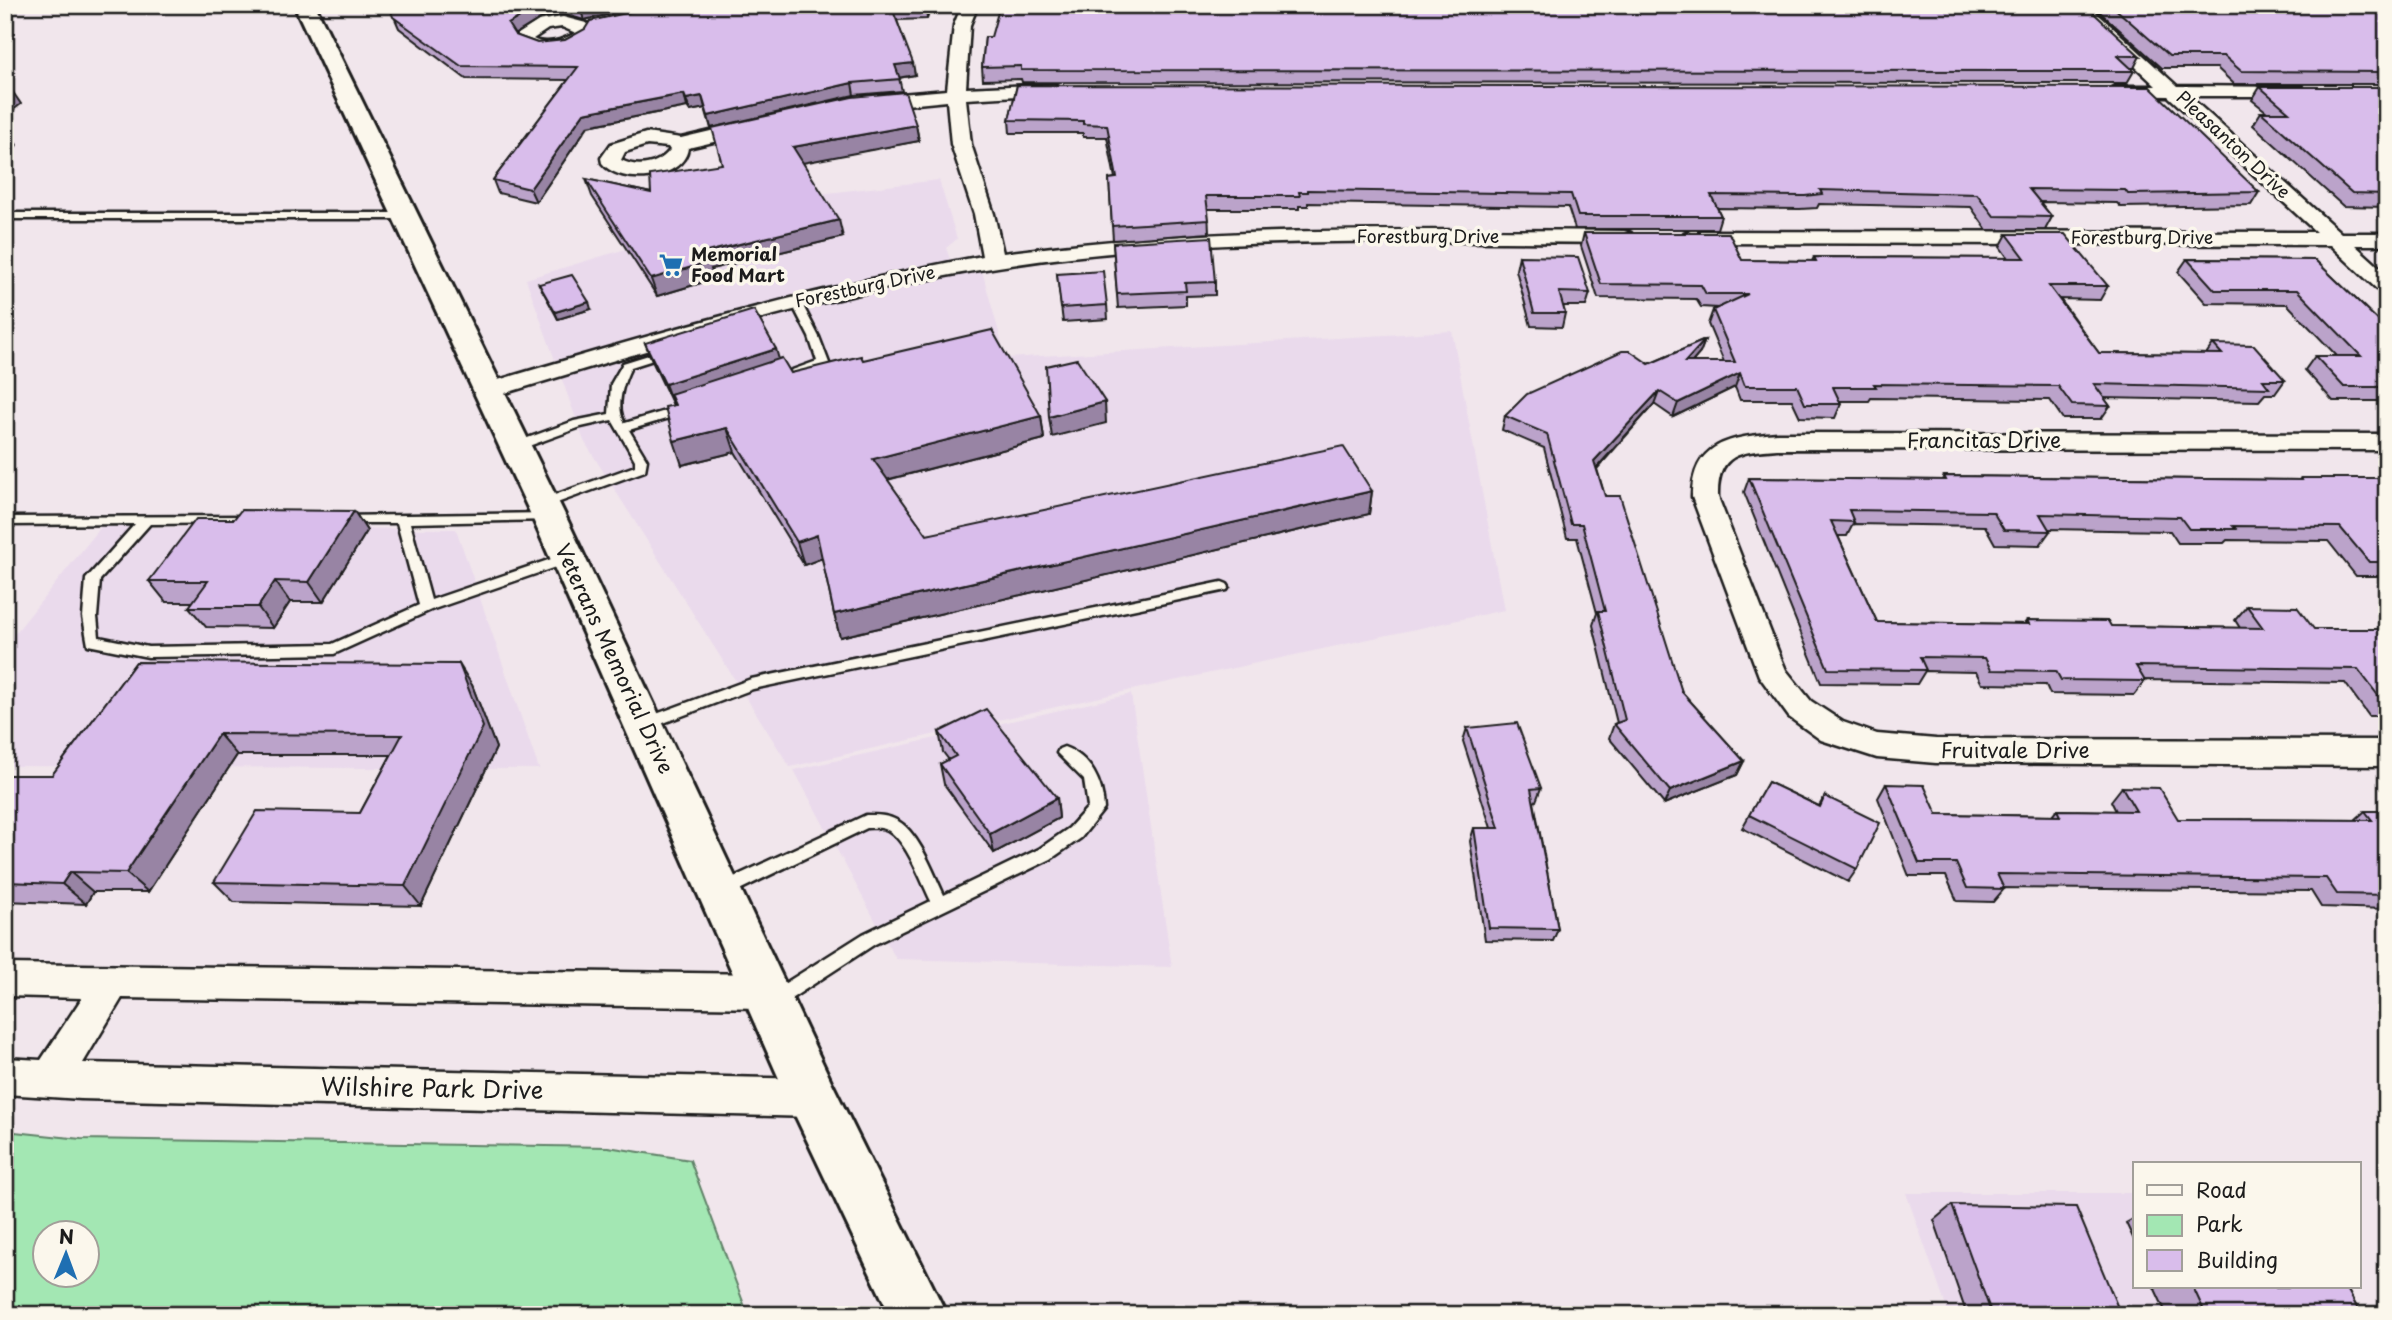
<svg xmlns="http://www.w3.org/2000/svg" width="2392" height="1320" font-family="'Playpen Sans',sans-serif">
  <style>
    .built { fill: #eadaec }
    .green { fill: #a3e7b3; stroke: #608268; stroke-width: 2; fill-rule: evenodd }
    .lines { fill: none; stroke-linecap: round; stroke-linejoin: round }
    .lane-casing { stroke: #1c1c1c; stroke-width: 5 }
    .street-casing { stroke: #1c1c1c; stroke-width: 5 }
    .secondary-casing { stroke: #1c1c1c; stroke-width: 6 }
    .lane { fill: #fbf7ec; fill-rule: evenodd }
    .street { fill: #fbf7ec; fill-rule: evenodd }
    .secondary { fill: #fbf7ec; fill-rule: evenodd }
    .wall { fill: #bba3ca; stroke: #1c1c1c; stroke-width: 2 }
    .shaded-wall { fill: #9884a4; stroke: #1c1c1c; stroke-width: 2 }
    .building { fill: #d9bdeb; stroke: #1c1c1c; stroke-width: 2 }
    .labels { text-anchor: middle; stroke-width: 7; stroke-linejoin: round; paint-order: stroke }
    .far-street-label { font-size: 18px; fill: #1c1c1c; stroke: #fbf7ec }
    .far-poi-label { font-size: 18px; font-weight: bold; fill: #1c1c1c; stroke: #fbf7ec; text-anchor: start }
    .street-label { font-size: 21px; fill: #1c1c1c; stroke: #fbf7ec }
    .near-street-label { font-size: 24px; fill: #1c1c1c; stroke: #fbf7ec }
  </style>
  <rect width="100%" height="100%" fill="#f1e6ec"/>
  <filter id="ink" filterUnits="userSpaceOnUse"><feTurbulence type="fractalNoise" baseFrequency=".0143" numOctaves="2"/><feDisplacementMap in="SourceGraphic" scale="14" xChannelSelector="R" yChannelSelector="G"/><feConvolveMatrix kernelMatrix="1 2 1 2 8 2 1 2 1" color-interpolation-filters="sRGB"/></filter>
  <g filter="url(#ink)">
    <g class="built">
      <path d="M 939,180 L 957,239 L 946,248 L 956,275 L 982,271 L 1006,358 L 1452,331 L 1504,610 L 1136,689 L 790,767 L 584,441 L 526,279 L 802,196 Z"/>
      <path d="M 101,527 L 456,529 L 539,769 L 5,766 L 5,646 Z"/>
      <path d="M 1131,694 L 1172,967 L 896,959 L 794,770 Z"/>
      <path d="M 1906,1193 L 2135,1193 L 2135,1287 L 2345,1287 L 2360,1315 L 1949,1315 Z"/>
    </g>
    <path class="green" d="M 5,1131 L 81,1139 L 608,1147 L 690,1160 L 748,1315 L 5,1315 ZM 46,1232 L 88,1232 L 88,1274 L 46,1274 Z"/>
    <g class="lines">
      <g class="lane-casing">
        <g id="lane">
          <path d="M 10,142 L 15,145 L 5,152 L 5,144 Z"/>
          <path d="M 5,213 L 404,213 L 409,216 L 404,219 L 5,219 Z"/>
          <path d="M 796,299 L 801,302 L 819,337 L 829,363 L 788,378 L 784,377 L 784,373 L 817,361 L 809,337 L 791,302 Z"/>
          <path d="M 668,349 L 674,352 L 672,354 L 631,367 C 623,383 615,407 625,423 L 682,406 L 688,410 L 686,413 L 629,430 L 647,460 L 645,471 L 546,507 L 538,507 L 536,504 L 538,501 L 635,466 L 635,460 L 612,420 L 581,427 L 515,451 L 509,447 L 511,444 L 574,421 L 609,414 L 611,384 L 623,363 Z"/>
          <path d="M 549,513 L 555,517 L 553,520 L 410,523 L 431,600 L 563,555 L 573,555 L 575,558 L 573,561 L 431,610 L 334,654 L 148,657 L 88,645 L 83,617 L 86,579 L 135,524 L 5,525 L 5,517 L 257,516 L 259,519 L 253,523 L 150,524 L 100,580 L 97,617 L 99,637 L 148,647 L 332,644 L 419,605 L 397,523 L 340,523 L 334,519 L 336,516 Z"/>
          <path d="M 1222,582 L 1227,584 L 1229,587 L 1227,590 L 753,689 L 645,730 L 640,728 L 638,724 L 640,720 L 751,679 Z"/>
          <path d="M 1064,747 C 1091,757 1103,783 1104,809 L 1081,838 L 1051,859 L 875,944 L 780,1006 L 774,1008 L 768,1006 L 765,1000 L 768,994 L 863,934 L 931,901 C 922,883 905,836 885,829 C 880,827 873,828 867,828 L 729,895 L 723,897 L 717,895 L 715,890 L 717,885 L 866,815 C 877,815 888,815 898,821 C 919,833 934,874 944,895 L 1039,849 L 1069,828 L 1088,807 L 1084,780 L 1057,753 L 1059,749 Z"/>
        </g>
      </g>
      <g class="street-casing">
        <g id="street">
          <path d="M 962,5 L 978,5 L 970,25 L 966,88 L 1054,84 L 1063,89 L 1054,94 L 966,99 L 971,144 L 994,214 L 1003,253 C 1209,225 1416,230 1624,231 L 1631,233 L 1635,237 L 1631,241 L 1624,243 C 1440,242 1255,236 1071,257 C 875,279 684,339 496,396 L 487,398 L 478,396 L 475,391 L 478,386 C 645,336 811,288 982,256 L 974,214 L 951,144 L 947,101 L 866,109 L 857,103 L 866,97 L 947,90 L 954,25 Z"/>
          <path d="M 2070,5 L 2088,5 L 2177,86 L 2303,87 L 2306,91 L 2297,96 L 2189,96 L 2341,233 L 2387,233 L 2387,245 L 2355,245 L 2387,274 L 2387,293 L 2379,291 L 2330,245 L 1691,243 L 1684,241 L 1680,237 L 1684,233 L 1691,231 L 2316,232 L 2168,96 L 2109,95 L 2106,91 L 2115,86 L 2156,86 Z"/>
          <path d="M 563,17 L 590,24 L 593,35 C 577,53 533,61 516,41 L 518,33 L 537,21 ZM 562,27 L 576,33 C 562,40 547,46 533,39 L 548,29 Z"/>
          <path d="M 753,121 L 760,123 L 762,127 L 760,131 L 688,148 C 684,180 621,187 602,163 L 601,158 L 611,144 L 646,133 L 681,138 ZM 647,145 L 668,147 L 670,150 C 658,165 638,169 621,160 L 625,152 Z"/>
          <path d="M 1777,433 L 2387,434 L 2387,450 L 1777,449 C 1740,452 1717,453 1718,497 L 1780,656 L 1786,670 L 1811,701 L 1843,722 L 1877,734 L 1936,739 L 2387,740 L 2387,766 L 1936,763 L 1877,758 L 1821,740 L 1789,717 L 1759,676 L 1692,497 C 1692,442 1731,437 1777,433 Z"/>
          <path d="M 5,964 L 765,974 L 778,979 L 783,991 L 778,1003 L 765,1008 L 122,998 L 83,1063 L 813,1079 L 827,1085 L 832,1098 L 827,1111 L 813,1117 L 81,1099 L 5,1094 L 5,1058 L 41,1060 L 82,998 L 5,996 Z"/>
        </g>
      </g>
      <g class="secondary-casing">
        <path id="secondary" d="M 294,5 L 315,5 L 566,517 L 831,1081 L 947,1315 L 890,1315 L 795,1115 L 532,517 Z"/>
      </g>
      <use href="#lane" class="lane"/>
      <use href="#street" class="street"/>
      <use href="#secondary" class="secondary"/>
    </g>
    <g class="wall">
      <path d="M 389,5 L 651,5 L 584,20 L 564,14 L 543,17 L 515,35 L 537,43 L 565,40 L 662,5 L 931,5 L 927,19 L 897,20 L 915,75 L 899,78 L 902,91 L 854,95 L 711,128 L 705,108 L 690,111 L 687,107 L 588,126 L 536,202 L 498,193 L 493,180 L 568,80 L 466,79 L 399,28 Z"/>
      <path d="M 2092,5 L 2387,5 L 2387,84 L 2234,84 L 2217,68 L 2162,68 Z"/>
      <path d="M 985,37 L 2140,56 L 2134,68 L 2130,68 L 2134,71 L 2127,83 L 1022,82 L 1021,79 L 983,80 L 982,67 Z"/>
      <path d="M 1017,85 L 2259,192 L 2251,205 L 2121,207 L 2117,203 L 2040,202 L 2052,217 L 2045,230 L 1987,230 L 1971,207 L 1819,204 L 1817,208 L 1800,209 L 1717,208 L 1721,216 L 1717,229 L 1575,229 L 1568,207 L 1308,203 L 1308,206 L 1299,206 L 1299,209 L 1208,209 L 1209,233 L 1113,240 L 1109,179 L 1115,178 L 1107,137 L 1083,137 L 1083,133 L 1010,133 L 1009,120 Z"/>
      <path d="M 2260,87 L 2387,87 L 2387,207 L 2343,206 L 2253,125 L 2261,112 L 2267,112 L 2252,100 Z"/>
      <path d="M 916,125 L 919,141 L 802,162 L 843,237 L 711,269 L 714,279 L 657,296 L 592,196 L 586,179 L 651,193 L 722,164 Z"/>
      <path d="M 1584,233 L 1742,260 L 1812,261 L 1814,257 L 2008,258 L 2000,247 L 2007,234 L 2108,286 L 2100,300 L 2060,299 L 2099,353 L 2206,354 L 2213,344 L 2285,380 L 2275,394 L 2265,394 L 2259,401 L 2104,398 L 2110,406 L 2101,419 L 2063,419 L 2050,400 L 1871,398 L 1869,401 L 1840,401 L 1841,404 L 1835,418 L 1800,417 L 1792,400 L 1740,400 L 1735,387 L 1673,417 L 1654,404 L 1597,469 L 1605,496 L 1682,692 L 1744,761 L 1737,775 L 1664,804 L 1609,738 L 1614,724 L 1617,723 L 1593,625 L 1597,613 L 1577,538 L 1567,538 L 1544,448 L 1502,430 L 1505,416 L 1649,364 L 1705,340 L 1700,353 L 1692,362 L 1724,362 L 1708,324 L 1713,310 L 1718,308 L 1701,307 L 1696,299 L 1598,298 L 1581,246 Z"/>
      <path d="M 1113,243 L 1215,282 L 1215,295 L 1186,296 L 1186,305 L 1118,308 Z"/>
      <path d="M 1519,256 L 1590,293 L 1586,306 L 1563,306 L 1565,313 L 1562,327 L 1531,326 L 1516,270 Z"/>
      <path d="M 2187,259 L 2315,260 L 2387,329 L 2387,401 L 2333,401 L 2305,370 L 2315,356 L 2337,356 L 2287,304 L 2206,303 L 2178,272 Z"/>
      <path d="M 1057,274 L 1107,305 L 1108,319 L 1063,322 Z"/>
      <path d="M 539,284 L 591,309 L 558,319 Z"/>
      <path d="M 645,343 L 779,359 L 791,373 L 863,360 L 1041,416 L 1044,439 L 887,480 L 927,535 L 1372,491 L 1369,514 L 840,637 L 834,614 L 822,558 L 804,565 L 735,452 L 682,465 L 673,405 L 653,363 Z"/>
      <path d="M 1944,476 L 2299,480 L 2301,478 L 2387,478 L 2387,576 L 2356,576 L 2328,541 L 2227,540 L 2224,543 L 2178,543 L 2170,531 L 2048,529 L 2050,531 L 2040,545 L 1995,544 L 1985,526 L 1853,524 L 1847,536 L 1838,536 L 1877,622 L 2024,624 L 2027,620 L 2111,626 L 2240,628 L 2235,620 L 2247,606 L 2314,629 L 2387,629 L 2387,716 L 2369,716 L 2345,683 L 2144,680 L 2145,681 L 2134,695 L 2050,694 L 2046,685 L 1982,684 L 1976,672 L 1925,671 L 1917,684 L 1821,683 L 1744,492 L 1749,478 L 1942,480 Z"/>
      <path d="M 354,511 L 367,531 L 323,602 L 290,602 L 273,628 L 206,627 L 189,607 L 193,602 L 166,602 L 149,581 L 234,519 Z"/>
      <path d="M 136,662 L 472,685 L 496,748 L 421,906 L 234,902 L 214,882 L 360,813 L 391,755 L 237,755 L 148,892 L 93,892 L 86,904 L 5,901 L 5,775 L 52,775 Z"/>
      <path d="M 1467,728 L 1541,788 L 1536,801 L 1534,802 L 1558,929 L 1553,941 L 1485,940 L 1470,841 L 1474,828 L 1491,828 L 1463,741 Z"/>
      <path d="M 939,732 L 1057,798 L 1059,818 L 994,853 L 944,784 L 940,764 L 949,760 L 943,752 Z"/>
      <path d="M 1768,782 L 1819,806 L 1825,796 L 1857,869 L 1848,882 L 1742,828 Z"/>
      <path d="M 1886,784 L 1937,814 L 2052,816 L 2057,810 L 2116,811 L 2111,801 L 2122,787 L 2178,819 L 2355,820 L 2365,811 L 2387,811 L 2387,909 L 2321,907 L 2311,891 L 2003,888 L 2004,889 L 1993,902 L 1957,901 L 1946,876 L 1909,876 L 1878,798 Z"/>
      <path d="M 1952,1205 L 2121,1315 L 1967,1315 L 1934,1220 Z"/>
      <path d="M 2135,1218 L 2135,1242 L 2126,1223 Z"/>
      <path d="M 2154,1287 L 2346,1287 L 2361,1315 L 2167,1315 Z"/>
    </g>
    <g class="shaded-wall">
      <path d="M 561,5 L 564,14 L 543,17 L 512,36 L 508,24 L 538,6 Z"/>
      <path d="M 594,5 L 651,5 L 584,20 L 580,8 Z"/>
      <path d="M 926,5 L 931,5 L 927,19 L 926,8 Z"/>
      <path d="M 913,63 L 915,75 L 897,78 L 895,65 Z"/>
      <path d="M 852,83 L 854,95 L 711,128 L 708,116 Z"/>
      <path d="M 8,85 L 21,104 L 5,116 L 5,88 Z"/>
      <path d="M 684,94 L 687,107 L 588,126 L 536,202 L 530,189 L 584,113 Z"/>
      <path d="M 702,96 L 705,108 L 690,111 L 686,99 Z"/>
      <path d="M 916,125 L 919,141 L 797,164 L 793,147 Z"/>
      <path d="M 839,220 L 843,237 L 711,269 L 714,279 L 657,296 L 651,279 L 702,253 Z"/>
      <path d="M 589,302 L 591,309 L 558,319 L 555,312 Z"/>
      <path d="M 1705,340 L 1700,353 L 1680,376 L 1685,362 Z"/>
      <path d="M 776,349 L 782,370 L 670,394 L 674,404 L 673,405 L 665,384 Z"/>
      <path d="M 1740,373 L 1735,387 L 1673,417 L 1678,403 Z"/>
      <path d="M 1659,391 L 1654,404 L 1590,475 L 1594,461 Z"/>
      <path d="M 1105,402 L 1106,423 L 1052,437 L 1049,417 Z"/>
      <path d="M 1041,416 L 1044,439 L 878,482 L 873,459 Z"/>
      <path d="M 727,428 L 735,452 L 682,465 L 674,441 Z"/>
      <path d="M 1372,491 L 1369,514 L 840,637 L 834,614 Z"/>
      <path d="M 354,511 L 367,531 L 323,602 L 309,582 Z"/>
      <path d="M 817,535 L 823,558 L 804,565 L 797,542 Z"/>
      <path d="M 275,581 L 290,602 L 273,628 L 258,607 Z"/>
      <path d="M 459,664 L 472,685 L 496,748 L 421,906 L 405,886 Z"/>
      <path d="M 219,734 L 237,755 L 148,892 L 126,873 Z"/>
      <path d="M 1744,761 L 1737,775 L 1664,804 L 1670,791 Z"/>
      <path d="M 1057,798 L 1059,818 L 994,853 L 990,834 Z"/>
      <path d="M 70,872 L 93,892 L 86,904 L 62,884 Z"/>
    </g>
    <g class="building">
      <path d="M 389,5 L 540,5 L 508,24 L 515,35 L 537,43 L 565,40 L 585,29 L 590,21 L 662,5 L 926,5 L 926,8 L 892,8 L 913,63 L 895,65 L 900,79 L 852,83 L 708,116 L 702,96 L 686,99 L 684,94 L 584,113 L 530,189 L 493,180 L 578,67 L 461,66 L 393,17 Z"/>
      <path d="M 569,5 L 594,5 L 580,8 Z"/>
      <path d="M 1000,5 L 2085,5 L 2140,56 L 2117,55 L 2134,71 L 1021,70 L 1021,66 L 982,67 L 985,37 L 991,37 Z"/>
      <path d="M 2111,5 L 2387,5 L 2387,72 L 2241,71 L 2224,56 L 2169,56 Z"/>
      <path d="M 1017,85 L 2150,87 L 2259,192 L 2128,194 L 2125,190 L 2029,189 L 2052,217 L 1994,216 L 1977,194 L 1820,190 L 1822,194 L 1805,196 L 1711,195 L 1721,216 L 1578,216 L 1571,194 L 1308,190 L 1308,192 L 1299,192 L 1300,196 L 1206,196 L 1209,220 L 1112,226 L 1109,179 L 1117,178 L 1107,125 L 1083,124 L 1083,121 L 1009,120 Z"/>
      <path d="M 2260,87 L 2387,87 L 2387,194 L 2352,193 L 2261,112 L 2289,112 Z"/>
      <path d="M 905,92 L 916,125 L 793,147 L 839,220 L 702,253 L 709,262 L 651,279 L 586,179 L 651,193 L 650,175 L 722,164 L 712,128 L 852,97 Z"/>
      <path d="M 1584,233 L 1729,233 L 1742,260 L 1816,261 L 1814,257 L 2025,258 L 2007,234 L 2065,234 L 2108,286 L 2049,286 L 2099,353 L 2222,354 L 2213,344 L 2254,345 L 2285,380 L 2263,380 L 2269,388 L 2094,384 L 2110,406 L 2072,405 L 2058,386 L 1874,384 L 1876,387 L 1833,387 L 1841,404 L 1805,404 L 1797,386 L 1745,386 L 1740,373 L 1678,403 L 1659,391 L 1594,461 L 1605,496 L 1620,496 L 1682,692 L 1744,761 L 1670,791 L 1614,724 L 1625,720 L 1598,611 L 1605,611 L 1582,524 L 1571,524 L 1547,434 L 1505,416 L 1527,394 L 1622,351 L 1630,351 L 1649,364 L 1705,340 L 1685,362 L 1735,362 L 1713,310 L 1748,294 L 1706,294 L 1701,285 L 1601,284 Z"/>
      <path d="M 1211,237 L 1215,282 L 1185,283 L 1186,291 L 1117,294 L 1113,243 Z"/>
      <path d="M 1519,256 L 1578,257 L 1590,293 L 1559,292 L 1565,313 L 1534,313 Z"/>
      <path d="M 2187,259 L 2315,260 L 2387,329 L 2387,387 L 2344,387 L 2315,356 L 2361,356 L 2297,290 L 2215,290 Z"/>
      <path d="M 1103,271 L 1107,305 L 1061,308 L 1057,274 Z"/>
      <path d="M 572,275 L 589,302 L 555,312 L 539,284 Z"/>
      <path d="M 754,310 L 776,349 L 665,384 L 645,343 Z"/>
      <path d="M 992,330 L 1041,416 L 873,459 L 927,535 L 1343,446 L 1372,491 L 834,614 L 817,535 L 797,542 L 727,428 L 674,441 L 665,407 L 675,405 L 670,394 L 782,358 L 791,373 L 861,356 L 863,360 Z"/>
      <path d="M 1077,359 L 1105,402 L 1049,417 L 1046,366 Z"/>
      <path d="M 1944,476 L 2302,480 L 2301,478 L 2387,478 L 2387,562 L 2369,562 L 2340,527 L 2233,526 L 2236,529 L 2189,529 L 2180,517 L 2040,514 L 2050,531 L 2004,530 L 1993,512 L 1849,510 L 1854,522 L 1831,521 L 1877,622 L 2029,624 L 2027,620 L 2108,621 L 2111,626 L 2263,628 L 2247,606 L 2297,607 L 2314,629 L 2387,629 L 2387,702 L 2383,702 L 2358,669 L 2136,666 L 2145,681 L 2061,680 L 2056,671 L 1991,670 L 1985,658 L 1920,657 L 1926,670 L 1828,669 L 1749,478 L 1946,480 Z"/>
      <path d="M 241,510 L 354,511 L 309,582 L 275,581 L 258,607 L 189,607 L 208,581 L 149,581 L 196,519 L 234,519 Z"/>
      <path d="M 136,662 L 459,664 L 483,727 L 405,886 L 214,882 L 257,811 L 360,813 L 402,735 L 219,734 L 126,873 L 70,872 L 62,884 L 5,882 L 5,775 L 52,775 Z"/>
      <path d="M 986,709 L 1057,798 L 990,834 L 940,764 L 956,756 L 939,732 Z"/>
      <path d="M 1517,723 L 1541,788 L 1531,789 L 1558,929 L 1489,928 L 1474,828 L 1499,828 L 1467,728 Z"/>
      <path d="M 1768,782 L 1820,807 L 1825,796 L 1880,823 L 1857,869 L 1749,815 Z"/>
      <path d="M 1886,784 L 1924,785 L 1937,814 L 2060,816 L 2057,810 L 2136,811 L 2122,787 L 2159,788 L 2178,819 L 2372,820 L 2365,811 L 2387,811 L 2387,895 L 2337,894 L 2326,878 L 1997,874 L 2004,889 L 1967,888 L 1956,863 L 1919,863 Z"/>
      <path d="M 1952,1205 L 2076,1207 L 2121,1315 L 1992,1315 Z"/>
      <path d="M 2193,1287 L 2346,1287 L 2361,1315 L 2206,1315 Z"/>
    </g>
  </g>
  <defs>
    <g id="supermarket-bare" transform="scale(1.89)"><path d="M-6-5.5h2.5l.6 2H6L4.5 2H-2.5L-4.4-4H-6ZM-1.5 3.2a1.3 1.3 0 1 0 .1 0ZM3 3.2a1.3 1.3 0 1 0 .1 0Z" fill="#1f6fb2" stroke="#fbf7ec" stroke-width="2.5" paint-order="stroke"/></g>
  </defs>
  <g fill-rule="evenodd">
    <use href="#supermarket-bare" x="671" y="265"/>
  </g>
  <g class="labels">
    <g class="far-street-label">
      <text transform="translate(2233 145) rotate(43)" y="6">Pleasanton Drive</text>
      <text x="1428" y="243">Forestburg Drive</text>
      <text x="2142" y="244">Forestburg Drive</text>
      <text transform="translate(865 287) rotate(-12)" y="6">Forestburg Drive</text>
    </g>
    <g class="far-poi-label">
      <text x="691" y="261">Memorial<tspan x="691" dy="21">Food Mart</tspan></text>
    </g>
    <g class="street-label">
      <text x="1984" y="448">Francitas Drive</text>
      <text transform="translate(614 659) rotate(65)" y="7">Veterans Memorial Drive</text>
      <text x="2015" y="758">Fruitvale Drive</text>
    </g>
    <g class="near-street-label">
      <text transform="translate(432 1089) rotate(1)" y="8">Wilshire Park Drive</text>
    </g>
  </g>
  <rect width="2392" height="1320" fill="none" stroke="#fbf7ec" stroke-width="28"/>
  <rect x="14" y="14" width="2364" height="1292" fill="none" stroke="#1c1c1c" stroke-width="2.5" filter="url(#ink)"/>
  <rect x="2133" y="1162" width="228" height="126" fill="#fbf7ec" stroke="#a29f99" stroke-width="2"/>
  <rect x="2147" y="1185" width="35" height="10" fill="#fbf7ec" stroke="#a29f99" stroke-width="2"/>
  <text x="2196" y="1198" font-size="21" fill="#1c1c1c">Road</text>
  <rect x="2147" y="1215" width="35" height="21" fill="#a3e7b3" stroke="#a29f99" stroke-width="2"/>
  <text x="2196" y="1232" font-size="21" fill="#1c1c1c">Park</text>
  <rect x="2147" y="1250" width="35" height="21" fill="#d9bdeb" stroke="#a29f99" stroke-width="2"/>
  <text x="2196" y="1268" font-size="21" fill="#1c1c1c">Building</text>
  <g transform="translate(66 1254) rotate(1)"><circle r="33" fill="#fbf7ec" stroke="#a29f99" stroke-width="2"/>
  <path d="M0-5L12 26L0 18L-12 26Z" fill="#1f6fb2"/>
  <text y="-10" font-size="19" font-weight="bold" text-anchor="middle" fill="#1c1c1c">N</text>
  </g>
</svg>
